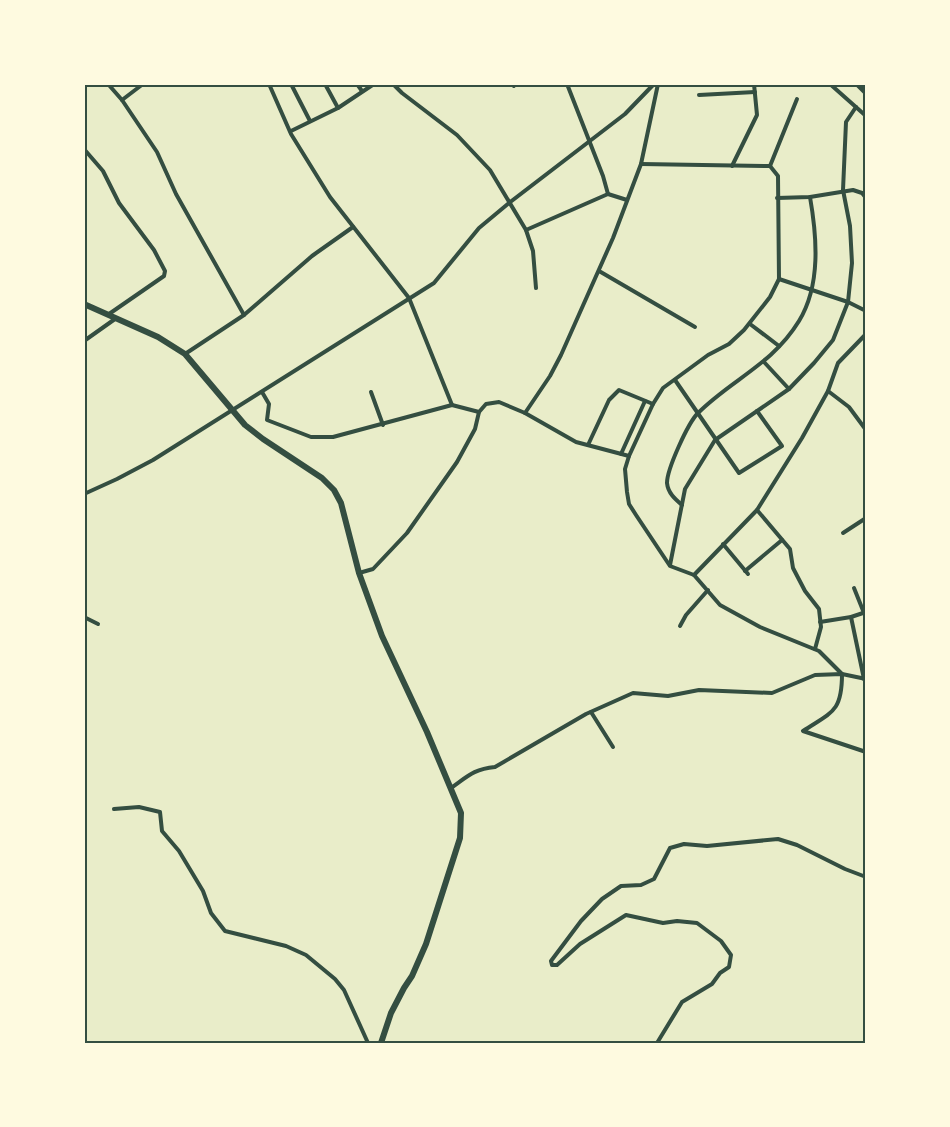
<svg xmlns="http://www.w3.org/2000/svg" width="950" height="1127" font-family="Jost,sans-serif">
  <style>
    .lines { fill: none; stroke-linecap: round; stroke-linejoin: round }
    .minor { stroke: #344e41; stroke-width: 4 }
    .secondary { stroke: #344e41; stroke-width: 6 }
    .motorway { stroke: #344e41; stroke-width: 8 }
    .neatline { fill: none; stroke: #344e41; stroke-width: 2 }
  </style>
  <rect width="100%" height="100%" fill="#e9edc9"/>
  <g class="lines">
    <g class="minor">
      <path d="M 108,84 L 122,100 L 157,152 L 176,194 L 244,315"/>
      <path d="M 269,84 L 291,134 L 330,197 L 409,298 L 452,405"/>
      <path d="M 291,84 L 310,121"/>
      <path d="M 325,84 L 338,108"/>
      <path d="M 357,84 L 362,91"/>
      <path d="M 393,84 L 402,93 L 457,135 L 490,170 L 526,230 L 608,194 L 627,200"/>
      <path d="M 513,84 L 514,86"/>
      <path d="M 567,84 L 603,176 L 608,194"/>
      <path d="M 830,84 L 866,116"/>
      <path d="M 699,95 L 755,92"/>
      <path d="M 122,100 L 143,84"/>
      <path d="M 291,131 L 338,108 L 374,84"/>
      <path d="M 84,149 L 103,171 L 119,203 L 154,250 L 165,271 L 164,276 L 109,314"/>
      <path d="M 641,164 L 770,166 L 778,176 L 779,279 L 770,297 L 744,330 L 729,344 L 708,355 L 663,388 L 653,404 L 629,456 L 625,469 L 627,492 L 629,504 L 636,515 L 670,566 L 694,575 L 720,605 L 760,627 L 819,651 L 842,674 C 842,712 832,712 803,731 L 866,752"/>
      <path d="M 732,166 L 757,115 L 754,84"/>
      <path d="M 770,166 L 797,99"/>
      <path d="M 777,198 L 810,197 L 853,190 L 862,193 L 866,198"/>
      <path d="M 526,230 L 533,251 L 536,288"/>
      <path d="M 599,271 L 695,327"/>
      <path d="M 779,279 L 848,302 L 866,311"/>
      <path d="M 750,324 L 779,346"/>
      <path d="M 84,341 L 115,319"/>
      <path d="M 185,354 L 244,315 L 312,256 L 353,227"/>
      <path d="M 764,362 L 789,389"/>
      <path d="M 675,380 L 739,473 L 782,446 L 757,411"/>
      <path d="M 828,391 L 849,407 L 866,430"/>
      <path d="M 262,392 L 269,404 L 267,420 L 311,437 L 333,437 L 452,405 L 479,412 L 486,404 L 499,402 L 525,413 L 576,442 L 629,456"/>
      <path d="M 371,392 L 383,425"/>
      <path d="M 525,413 L 550,376 L 561,355 L 613,238 L 641,164 L 658,84"/>
      <path d="M 588,445 L 609,400 L 619,390 L 653,404"/>
      <path d="M 621,454 L 645,401"/>
      <path d="M 84,494 L 117,479 L 153,460 L 434,283 L 479,228 L 509,203 L 625,114 L 654,84"/>
      <path d="M 682,505 C 675,499 668,493 667,483 C 667,469 688,423 698,413 C 732,379 772,365 799,321 C 821,285 817,237 810,197"/>
      <path d="M 757,510 L 790,549 L 793,568 L 805,591 L 819,609 L 821,627 L 815,649"/>
      <path d="M 843,533 L 866,518"/>
      <path d="M 723,544 L 748,574"/>
      <path d="M 670,565 L 685,489 L 715,440 L 789,389 L 814,363 L 833,340 L 848,302 L 852,263 L 850,226 L 843,190 L 846,122 L 856,107"/>
      <path d="M 745,571 L 782,540"/>
      <path d="M 359,573 L 373,569 L 407,533 L 457,462 L 475,429 L 479,412"/>
      <path d="M 694,575 L 757,510 L 802,438 L 828,391 L 838,363 L 866,334"/>
      <path d="M 854,588 L 864,613"/>
      <path d="M 84,617 L 98,624"/>
      <path d="M 851,617 L 864,679"/>
      <path d="M 820,622 L 851,617 L 866,612"/>
      <path d="M 680,626 L 686,615 L 708,590"/>
      <path d="M 591,712 L 613,747"/>
      <path d="M 451,788 C 468,776 474,769 495,767 L 586,714 L 633,693 L 668,696 L 699,690 L 772,693 L 815,675 L 842,674 L 866,679"/>
      <path d="M 114,809 L 139,807 L 160,812 L 162,831 L 179,851 L 203,891 L 211,913 L 225,931 L 286,946 L 306,955 L 335,979 L 344,990 L 368,1043"/>
      <path d="M 657,1043 L 682,1002 L 712,984 L 720,973 L 729,967 L 731,955 L 721,941 L 697,923 L 677,921 L 663,923 L 626,915 L 580,944 L 557,965 L 552,965 L 551,961 L 581,921 L 602,899 L 621,886 L 641,885 L 654,879 L 670,848 L 684,844 L 707,846 L 778,839 L 797,845 L 845,869 L 866,877"/>
    </g>
    <path class="secondary" d="M 84,304 L 158,337 L 185,354 L 245,425 L 263,439 L 322,478 L 334,490 L 341,503 L 359,573 L 382,636 L 427,732 L 461,813 L 460,838 L 426,944 L 412,976 L 404,988 L 391,1013 L 381,1043"/>
    <path class="motorway" d="M 859,84 L 866,91"/>
  </g>
  <rect width="950" height="1127" fill="none" stroke="#fefae0" stroke-width="171"/>
  <rect x="86" y="86" width="778" height="956" class="neatline"/>
</svg>
